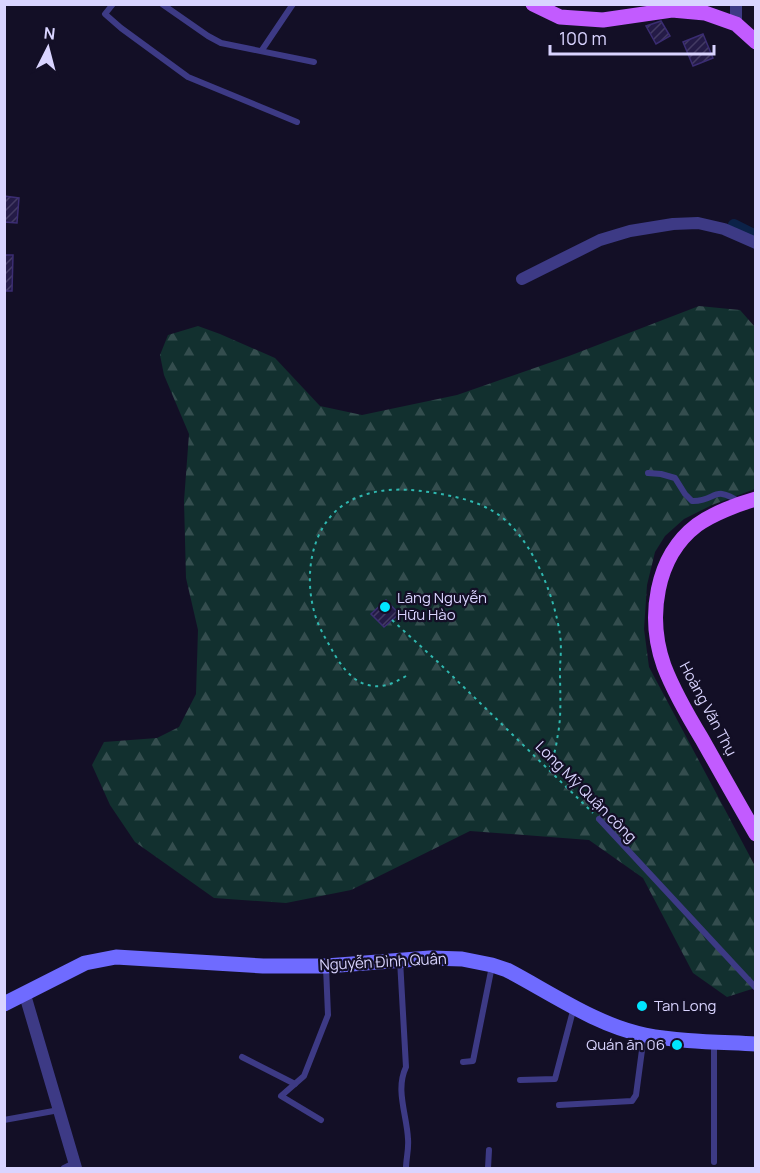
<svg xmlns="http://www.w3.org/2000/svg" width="760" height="1173" font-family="Manrope,sans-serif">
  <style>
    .forest { fill: url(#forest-firs) }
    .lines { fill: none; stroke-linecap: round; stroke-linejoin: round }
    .canal { stroke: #0c2248; stroke-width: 12 }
    .building { fill: url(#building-hatch); stroke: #3b2d73; stroke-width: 1.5 }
    .path { stroke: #2fb8b0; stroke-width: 2; stroke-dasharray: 3 4.5; stroke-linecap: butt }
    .lane { stroke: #3d3a85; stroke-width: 6 }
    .street { stroke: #3d3a85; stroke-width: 12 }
    .secondary { stroke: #6f6bff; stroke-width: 15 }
    .primary { stroke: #c25bff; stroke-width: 15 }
    .poi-dot { fill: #00e5ff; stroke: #130f26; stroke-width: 2 }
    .labels { text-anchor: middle; stroke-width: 4.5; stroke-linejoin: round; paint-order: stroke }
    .poi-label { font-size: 15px; fill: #d9d4ff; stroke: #130f26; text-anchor: start }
    .street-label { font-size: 15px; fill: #d9d4ff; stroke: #130f26 }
  </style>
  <defs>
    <pattern id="forest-firs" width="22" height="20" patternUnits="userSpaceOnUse" patternTransform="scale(1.5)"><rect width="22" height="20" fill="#12302f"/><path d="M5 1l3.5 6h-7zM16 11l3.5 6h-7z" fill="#344d4e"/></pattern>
    <pattern id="building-hatch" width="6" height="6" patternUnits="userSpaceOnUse" patternTransform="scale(1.5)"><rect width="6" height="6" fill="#241b47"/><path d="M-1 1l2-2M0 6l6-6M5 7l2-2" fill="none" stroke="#433b63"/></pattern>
  </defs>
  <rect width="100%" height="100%" fill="#130f26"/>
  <path class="forest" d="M 699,306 L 740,310 L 755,327 L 755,489 L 712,505 L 684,519 L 665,536 L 655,552 L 647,585 L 644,629 L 649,667 L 755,866 L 755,988 L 727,997 L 693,973 L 643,878 L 589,840 L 470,831 L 351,890 L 286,903 L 214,898 L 135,842 L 110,805 L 92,765 L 104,742 L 157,738 L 179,727 L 196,694 L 198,630 L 186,578 L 184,501 L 189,434 L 164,375 L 160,355 L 168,335 L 198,326 L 220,334 L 275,358 L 320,406 L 362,415 L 457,395 L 569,356 Z"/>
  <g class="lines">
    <path class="canal" d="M 734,225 L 756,236"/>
  </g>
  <g class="building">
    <path d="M 661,21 L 670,36 L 656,44 L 646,26 Z"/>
    <path d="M 703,34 L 713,58 L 693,66 L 683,42 Z"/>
    <path d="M 4,196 L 19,198 L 17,223 L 4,222 Z"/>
    <path d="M 4,255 L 13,255 L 12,291 L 4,291 Z"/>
    <path d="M 386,600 L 399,614 L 384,627 L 371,614 Z"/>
  </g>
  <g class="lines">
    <g class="path">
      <path d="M 392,620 L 439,663 L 593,813"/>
      <path d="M 406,676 C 394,683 383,689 368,685 C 352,682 338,662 331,648 C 324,636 317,624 314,611 C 303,570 313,516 356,498 C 384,486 412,489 441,494 C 457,497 475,501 489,509 C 529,529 554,593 560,635 C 562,647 560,660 560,671 C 560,694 562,717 557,739 C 556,750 552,760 549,770"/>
    </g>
    <g class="lane">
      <path d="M 113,4 L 105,14 L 121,28 L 188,77 L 297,122"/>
      <path d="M 162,4 L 208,36 L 221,43 L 314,62"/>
      <path d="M 262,50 L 293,4"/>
      <path d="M 648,473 L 661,474 L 675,478 L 685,494 L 692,501 C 717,502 712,483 741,503"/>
      <path d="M 599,819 L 756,988"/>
      <path d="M 400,960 L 406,1067 C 395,1090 407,1115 408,1139 C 409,1149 406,1159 406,1168"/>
      <path d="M 242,1057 L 295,1084"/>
      <path d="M 463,1062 L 473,1061 L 492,966"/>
      <path d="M 520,1080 L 555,1079 L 574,1007"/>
      <path d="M 559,1105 L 632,1101 L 636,1095 L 644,1035"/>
      <path d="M 4,1120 L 59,1110"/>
      <path d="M 321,1120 L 281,1096 L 304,1076 L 328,1015 L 326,967"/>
      <path d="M 714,1162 L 714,1043"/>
      <path d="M 64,1168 L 74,1163"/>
      <path d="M 488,1168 L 489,1150"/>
    </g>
    <g class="street">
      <path d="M 736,4 L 736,24"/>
      <path d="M 522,279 L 600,240 L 630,231 L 673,224 L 698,223 L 724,229 L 756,243"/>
      <path d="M 25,995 L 76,1168"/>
    </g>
    <path class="secondary" d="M 4,1004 L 85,963 L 116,957 L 263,966 L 326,966 L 430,958 L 462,959 L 492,965 L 507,970 C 551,993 596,1025 645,1035 C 681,1042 719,1042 756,1044"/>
    <g class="primary">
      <path d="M 533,4 L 560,17 L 603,20 L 672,10 L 705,13 L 736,24 L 756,42"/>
      <path d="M 756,499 C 738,504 712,514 697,525 C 655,557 647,618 664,666 C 674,692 688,716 702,739 C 720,771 738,803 756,834"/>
    </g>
  </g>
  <g class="poi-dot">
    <circle cx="385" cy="607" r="6"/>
    <circle cx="642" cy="1006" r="6"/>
    <circle cx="677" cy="1045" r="6"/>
  </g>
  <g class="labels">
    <g class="poi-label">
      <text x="397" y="603">Lăng Nguyễn<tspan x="397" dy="17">Hữu Hào</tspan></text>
      <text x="654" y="1011">Tan Long</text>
      <text x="665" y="1050" text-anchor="end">Quán ăn 06</text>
    </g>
    <g class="street-label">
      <text transform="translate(708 709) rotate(62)" y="5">Hoàng Văn Thụ</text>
      <text transform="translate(586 792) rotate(45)" y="5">Long Mỹ Quận công</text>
      <text transform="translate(383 962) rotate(-3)" y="5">Nguyễn Đình Quân</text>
    </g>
  </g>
  <rect width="760" height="1173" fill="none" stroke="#d9d4ff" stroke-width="12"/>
  <g transform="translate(48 48) rotate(6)" stroke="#130f26" stroke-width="4.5" paint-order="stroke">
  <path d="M0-4.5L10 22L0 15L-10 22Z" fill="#d9d4ff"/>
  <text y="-9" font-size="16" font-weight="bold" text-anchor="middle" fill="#d9d4ff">N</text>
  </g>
  <path d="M550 45v9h164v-9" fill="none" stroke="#d9d4ff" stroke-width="3"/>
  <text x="559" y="45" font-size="18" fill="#d9d4ff" stroke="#130f26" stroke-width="4.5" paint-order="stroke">100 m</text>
</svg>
